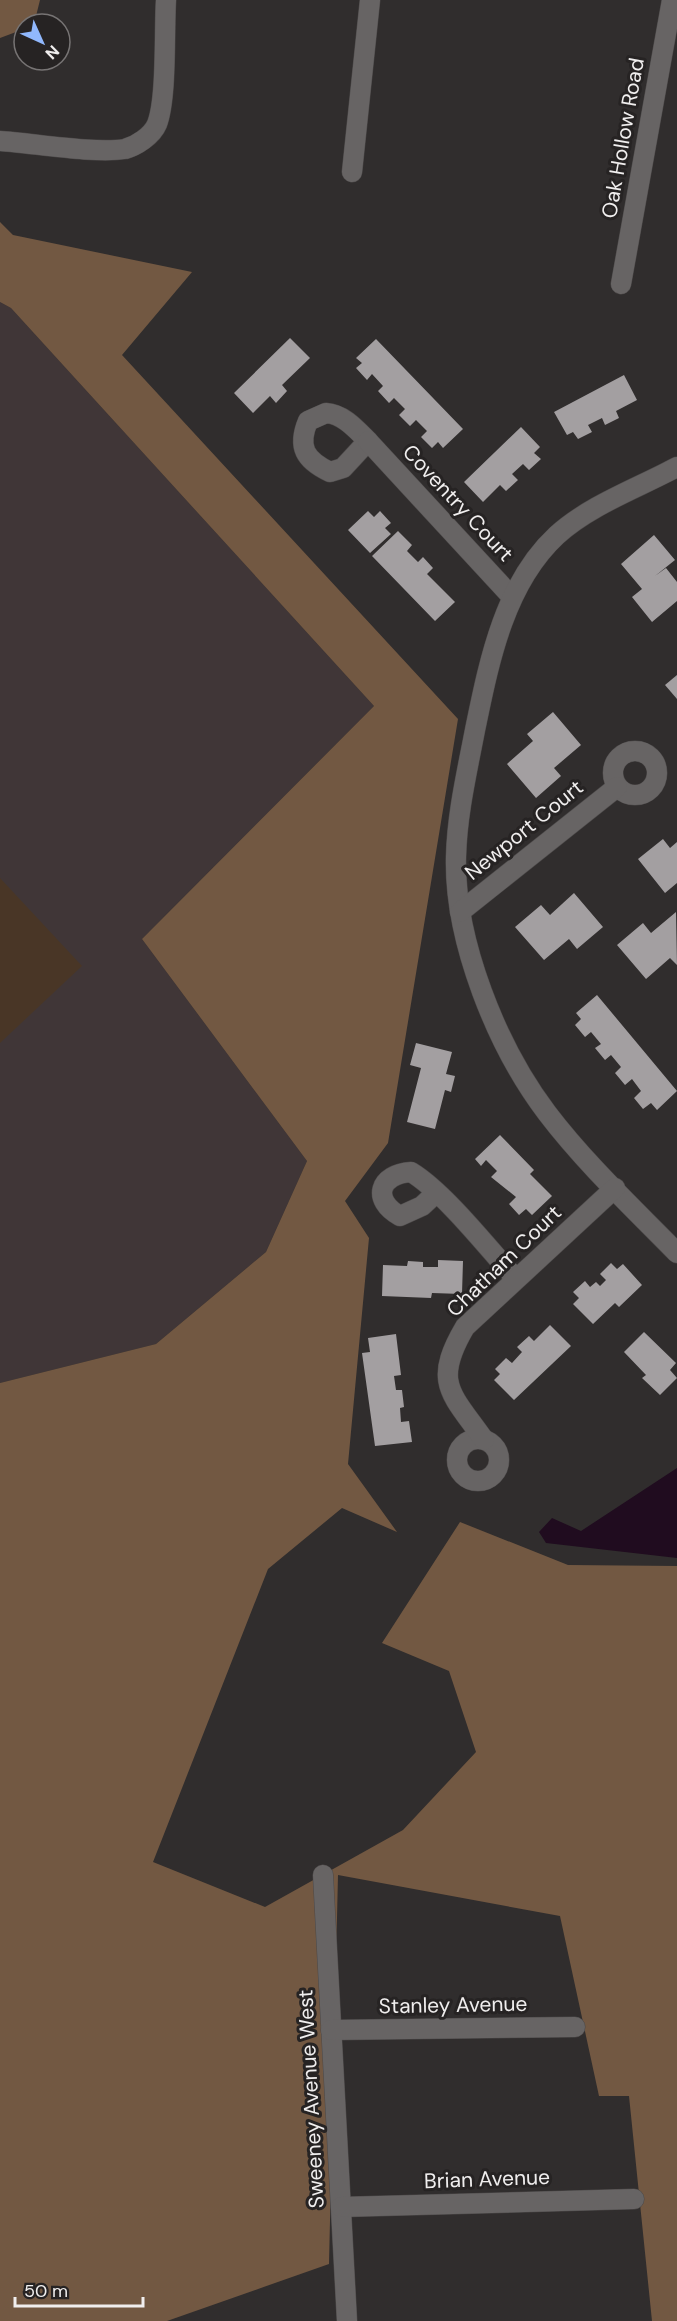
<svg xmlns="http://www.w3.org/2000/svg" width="677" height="2321" font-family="'DM Sans',sans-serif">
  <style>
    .built { fill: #403637 }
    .green { fill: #493626 }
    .forest { fill: #725842 }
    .water { fill: #200c1f }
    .building { fill: #a39fa1 }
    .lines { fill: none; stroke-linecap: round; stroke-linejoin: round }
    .minor-casing { stroke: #4c4949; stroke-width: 21 }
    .minor { stroke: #676464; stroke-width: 20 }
    .labels { text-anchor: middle; stroke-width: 6; stroke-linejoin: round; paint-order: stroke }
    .street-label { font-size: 21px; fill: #f0eeee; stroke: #262323 }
  </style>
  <rect width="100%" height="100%" fill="#302d2d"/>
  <path class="built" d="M 0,302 L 11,308 L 374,706 L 142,939 L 307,1161 L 266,1252 L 156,1344 L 0,1383 Z"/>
  <path class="green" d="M 0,878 L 82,966 L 0,1043 Z"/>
  <g class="forest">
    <path d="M 0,0 L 40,0 L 34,24 L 24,24 L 24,29 L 0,38 Z"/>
    <path d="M 0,222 L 13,235 L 192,272 L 122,355 L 458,719 L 388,1143 L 345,1201 L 369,1238 L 348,1464 L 397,1532 L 342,1508 L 268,1569 L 153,1862 L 265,1907 L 403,1830 L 476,1752 L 449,1671 L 382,1643 L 460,1522 L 568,1565 L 677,1566 L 677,2321 L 652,2321 L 629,2096 L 599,2096 L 560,1916 L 338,1875 L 329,2264 L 167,2321 L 0,2321 L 0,1383 L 156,1344 L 266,1252 L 307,1161 L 142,939 L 374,706 L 11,308 L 0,302 Z"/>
  </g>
  <path class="water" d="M 677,1468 L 677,1558 L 546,1543 L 539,1532 L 552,1518 L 581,1531 Z"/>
  <g class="building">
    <path d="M 290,338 L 310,358 L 282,385 L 287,391 L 276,403 L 270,396 L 253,413 L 234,393 Z"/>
    <path d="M 376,339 L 463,429 L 443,448 L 438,442 L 432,448 L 421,437 L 427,431 L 416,420 L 410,426 L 399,415 L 405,409 L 394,398 L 389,403 L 378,391 L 383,386 L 372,374 L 367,380 L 356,368 L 362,363 L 356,358 Z"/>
    <path d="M 624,375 L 637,400 L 616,411 L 619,418 L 605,425 L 602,418 L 588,425 L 592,432 L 578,439 L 573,432 L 567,435 L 554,412 Z"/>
    <path d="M 521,427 L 540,447 L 534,453 L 541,459 L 529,470 L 523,464 L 512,474 L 518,480 L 506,491 L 500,485 L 483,502 L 464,482 Z"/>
    <path d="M 368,511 L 374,517 L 380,511 L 391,523 L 385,528 L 391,534 L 370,553 L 348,530 Z"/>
    <path d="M 398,531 L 412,545 L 407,551 L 418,562 L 423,557 L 433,568 L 427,574 L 455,602 L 435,621 L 372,556 Z"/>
    <path d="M 654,535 L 675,560 L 655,576 L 666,568 L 677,582 L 677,601 L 652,622 L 632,597 L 642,589 L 621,564 Z"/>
    <path d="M 677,675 L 677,699 L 665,685 Z"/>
    <path d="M 553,712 L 581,745 L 554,768 L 561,776 L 536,798 L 507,764 L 533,741 L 527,734 Z"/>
    <path d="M 663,839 L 670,848 L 677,842 L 677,883 L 665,893 L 638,859 Z"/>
    <path d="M 574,893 L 603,927 L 577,949 L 569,939 L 544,960 L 515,927 L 541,905 L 550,915 Z"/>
    <path d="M 676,912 L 677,965 L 670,958 L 646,979 L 617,945 L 643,923 L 651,933 Z"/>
    <path d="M 597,995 L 677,1091 L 657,1110 L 651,1103 L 643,1109 L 634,1098 L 641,1091 L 632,1079 L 625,1085 L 615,1073 L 621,1067 L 611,1055 L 605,1060 L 595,1048 L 601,1044 L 591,1032 L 585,1037 L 575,1025 L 581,1019 L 576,1013 Z"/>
    <path d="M 416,1043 L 452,1052 L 446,1074 L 455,1076 L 451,1092 L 445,1090 L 435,1129 L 407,1122 L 421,1068 L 410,1065 Z"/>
    <path d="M 500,1135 L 534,1170 L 530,1174 L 552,1196 L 532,1215 L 526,1209 L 519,1215 L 509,1204 L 516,1197 L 491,1177 L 497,1171 L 486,1160 L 481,1166 L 475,1159 Z"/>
    <path d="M 438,1260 L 463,1261 L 462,1294 L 432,1293 L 431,1298 L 382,1296 L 383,1265 L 407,1266 L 408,1261 L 423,1262 L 423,1267 L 438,1267 Z"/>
    <path d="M 611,1263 L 617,1269 L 623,1264 L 642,1285 L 619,1307 L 615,1303 L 593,1324 L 573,1304 L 579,1298 L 573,1292 L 585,1281 L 590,1287 L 596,1282 L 600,1286 L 606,1280 L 600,1274 Z"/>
    <path d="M 550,1325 L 571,1346 L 514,1400 L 494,1380 L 500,1374 L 495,1369 L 506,1358 L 512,1363 L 522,1352 L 517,1347 L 529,1336 L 534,1341 Z"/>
    <path d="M 644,1332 L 676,1363 L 670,1370 L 677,1378 L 660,1395 L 642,1378 L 646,1375 L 624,1352 Z"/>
    <path d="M 396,1334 L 401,1375 L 394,1376 L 396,1390 L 402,1390 L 404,1407 L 400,1408 L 401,1422 L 409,1421 L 412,1442 L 375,1446 L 362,1353 L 370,1352 L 368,1338 Z"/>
  </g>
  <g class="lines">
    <g class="minor-casing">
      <g id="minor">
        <path d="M 0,141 C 32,143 95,154 125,149 C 136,146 152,136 157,124 C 167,98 164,31 166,0"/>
        <path d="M 352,172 L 370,0"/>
        <path d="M 621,284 L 672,0"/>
        <path d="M 326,413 C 343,414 356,429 368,441 L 343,468 L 330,472 C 305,460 297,447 308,421 Z"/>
        <path d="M 368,441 L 512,597"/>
        <path d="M 677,467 C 638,488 590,505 557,535 C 504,584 489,662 475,730 C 467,772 457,814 456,857 C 454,941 497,1047 547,1113 C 585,1163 633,1208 677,1253"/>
        <circle cx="635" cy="773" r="22"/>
        <path d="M 460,912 L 617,787"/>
        <path d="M 436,1193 L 422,1206 L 400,1216 C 371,1200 379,1174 411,1172 C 444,1192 488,1248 516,1279"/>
        <circle cx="478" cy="1460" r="21"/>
        <path d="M 484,1440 C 451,1393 432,1383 465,1327 L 615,1188"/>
        <path d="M 323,1875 L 347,2321"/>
        <path d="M 331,2030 L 575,2027"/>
        <path d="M 341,2207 L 634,2199"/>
      </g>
    </g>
    <use href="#minor" class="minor"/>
  </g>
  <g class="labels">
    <g class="street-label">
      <text transform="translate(623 138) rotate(-80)" y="7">Oak Hollow Road</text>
      <text transform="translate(458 503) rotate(47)" y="7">Coventry Court</text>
      <text transform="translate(524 830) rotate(-39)" y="7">Newport Court</text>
      <text transform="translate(504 1261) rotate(-44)" y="7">Chatham Court</text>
      <text transform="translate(453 2005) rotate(-1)" y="7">Stanley Avenue</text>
      <text transform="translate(311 2099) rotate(-93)" y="7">Sweeney Avenue West</text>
      <text transform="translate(487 2179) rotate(-2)" y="7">Brian Avenue</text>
    </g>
  </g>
  <g transform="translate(42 42) rotate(135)"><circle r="28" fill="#262323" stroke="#777474" stroke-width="1.5"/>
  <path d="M0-4.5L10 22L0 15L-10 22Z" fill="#91b8fd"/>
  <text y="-9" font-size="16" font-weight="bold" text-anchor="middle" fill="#f0eeee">N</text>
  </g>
  <path d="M15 2297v9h128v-9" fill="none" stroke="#f0eeee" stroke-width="3"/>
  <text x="24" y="2297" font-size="18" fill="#f0eeee" stroke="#262323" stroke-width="4.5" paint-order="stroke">50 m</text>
</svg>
